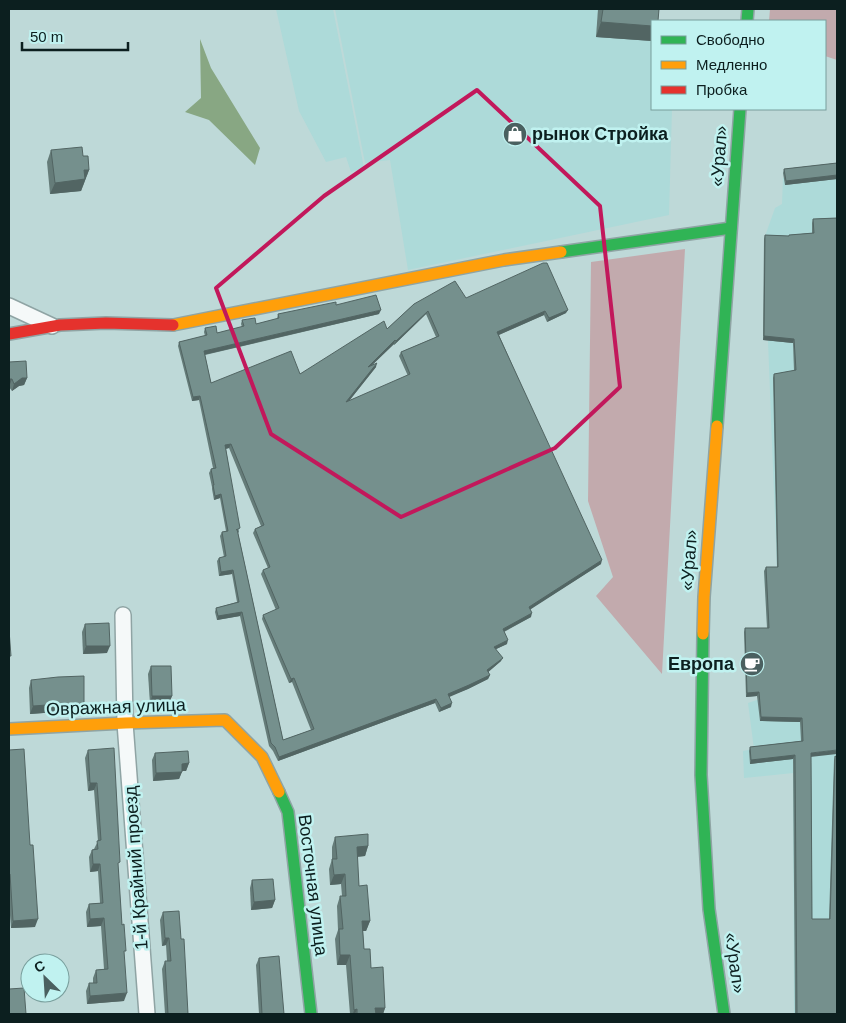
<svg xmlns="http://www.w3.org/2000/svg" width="846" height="1023" font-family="Arial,sans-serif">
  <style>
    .built { fill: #addad9 }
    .forest { fill: #c2aaad }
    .water { fill: #88a783 }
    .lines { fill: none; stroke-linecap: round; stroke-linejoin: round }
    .street-casing { stroke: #8fa4a4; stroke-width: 18 }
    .fast-casing { stroke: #8fa4a4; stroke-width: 14 }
    .slow-casing { stroke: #8fa4a4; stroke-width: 14 }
    .jam-casing { stroke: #8fa4a4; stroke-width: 14 }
    .street { stroke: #f5f9f9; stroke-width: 15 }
    .fast { stroke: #30b455; stroke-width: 11 }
    .slow { stroke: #ff9f0a; stroke-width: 11 }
    .jam { stroke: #e5322d; stroke-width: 11 }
    .wall { fill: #657c79; fill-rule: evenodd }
    .shaded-wall { fill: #526563 }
    .building { fill: #75908d; stroke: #526563; fill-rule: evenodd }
    .marked { fill: none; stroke: #c2185b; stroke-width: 4; stroke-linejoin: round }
    .labels { text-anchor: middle; stroke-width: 5; stroke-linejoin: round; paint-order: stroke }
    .poi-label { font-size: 18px; font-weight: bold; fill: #0c1f1f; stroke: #c0f2f0; text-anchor: start }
    .street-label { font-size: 18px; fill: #0c1f1f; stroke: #c0f2f0 }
  </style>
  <rect width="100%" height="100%" fill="#bed9d8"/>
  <g class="built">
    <path d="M 276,9 L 333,9 L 364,168 L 351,172 L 346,157 L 326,162 L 299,111 Z"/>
    <path d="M 335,9 L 657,9 L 652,21 L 652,109 L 672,109 L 669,215 L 408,270 L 390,160 L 365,163 Z"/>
    <path d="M 837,171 L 837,1014 L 794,1014 L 793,773 L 744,778 L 743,751 L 754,749 L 748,703 L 771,695 L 764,571 L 777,570 L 764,239 L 775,208 L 782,204 L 783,178 Z"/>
  </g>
  <g class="forest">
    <path d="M 770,9 L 837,9 L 837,60 L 825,56 L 825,21 L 769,21 Z"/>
    <path d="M 685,249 L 662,674 L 596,596 L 613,577 L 588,501 L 591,262 Z"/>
  </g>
  <path class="water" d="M 200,39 L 211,68 L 260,148 L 255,165 L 209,120 L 185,112 L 201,98 Z"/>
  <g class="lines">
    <g class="street-casing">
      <g id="street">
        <path d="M 9,306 L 52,326"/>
        <path d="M 123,615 L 125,723 L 147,1014"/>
      </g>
    </g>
    <g class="fast-casing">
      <g id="fast">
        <path d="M 747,21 L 748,9"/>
        <path d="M 561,252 L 731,228"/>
        <path d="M 717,426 L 740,109"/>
        <path d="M 703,634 L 701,775 L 709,909 L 724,1014"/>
        <path d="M 279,792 L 288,812 L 311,1014"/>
      </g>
    </g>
    <g class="slow-casing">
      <g id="slow">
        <path d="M 173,325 L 504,260 L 561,252"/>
        <path d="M 703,634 L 704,597 L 717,426"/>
        <path d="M 9,729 L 125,723 L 225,720 L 262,757 L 279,792"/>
      </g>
    </g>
    <g class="jam-casing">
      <path id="jam" d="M 9,334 L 60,325 L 106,323 L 173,325"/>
    </g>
    <use href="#street" class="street"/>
    <use href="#fast" class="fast"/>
    <use href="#slow" class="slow"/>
    <use href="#jam" class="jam"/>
  </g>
  <g class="wall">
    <path d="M 598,9 L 659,9 L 652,41 L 596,37 Z"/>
    <path d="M 51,150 L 83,156 L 89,170 L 81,191 L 50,194 L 47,162 Z"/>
    <path d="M 837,163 L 837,179 L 785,185 L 783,173 L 784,169 Z"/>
    <path d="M 837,218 L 811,757 L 812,919 L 829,919 L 834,760 L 835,756 L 837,1014 L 795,1014 L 793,759 L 750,764 L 749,751 L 750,747 L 801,741 L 800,722 L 760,721 L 757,696 L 746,697 L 744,632 L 745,628 L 767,628 L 764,571 L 766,567 L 777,567 L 773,378 L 774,374 L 794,371 L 793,343 L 763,340 L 764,239 L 765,235 L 789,236 L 789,235 L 812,233 L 812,223 L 813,219 Z"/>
    <path d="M 466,298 L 566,313 L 547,322 L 544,315 L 499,335 L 601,564 L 530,609 L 531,617 L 504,632 L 507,644 L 496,649 L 501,661 L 488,672 L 490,675 L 488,679 L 468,689 L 449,696 L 451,707 L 439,712 L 435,703 L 278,761 L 273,751 L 269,746 L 240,616 L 217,620 L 215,612 L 216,608 L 237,602 L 232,574 L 219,576 L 217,561 L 219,558 L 224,557 L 220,536 L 222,532 L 226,531 L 220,498 L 214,500 L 212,489 L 212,487 L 209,473 L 211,469 L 213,468 L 199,400 L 192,401 L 178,346 L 179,342 L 205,336 L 204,332 L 205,328 L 217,333 L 242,327 L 241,324 L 242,320 L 256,324 L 277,319 L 278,314 L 336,305 L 379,314 L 205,355 L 211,383 L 300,374 L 387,329 L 414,304 ZM 426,314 L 436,337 L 401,352 L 399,356 L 408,376 L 349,401 L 376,367 L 372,365 L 394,344 L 394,345 ZM 229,448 L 261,526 L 255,529 L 253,533 L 268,568 L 263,570 L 261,574 L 276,610 L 263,615 L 262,619 L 289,683 L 292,682 L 311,730 L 283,740 L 238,533 L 239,532 L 226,449 Z"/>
    <path d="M 9,362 L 27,378 L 24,385 L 19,386 L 12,391 L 9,387 Z"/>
    <path d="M 85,624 L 107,653 L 83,654 L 82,632 Z"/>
    <path d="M 151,666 L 172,696 L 169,703 L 150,704 L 148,674 Z"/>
    <path d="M 31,680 L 81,712 L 57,712 L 30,714 L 29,688 Z"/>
    <path d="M 9,750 L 35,927 L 11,928 L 9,903 Z"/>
    <path d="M 88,750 L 118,867 L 124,957 L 124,1001 L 87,1004 L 86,991 L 89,983 L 93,983 L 93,978 L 96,970 L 104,969 L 101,926 L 87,927 L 86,912 L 89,904 L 100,903 L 98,871 L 90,872 L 89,857 L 92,850 L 94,849 L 98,841 L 94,790 L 88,791 L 85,758 Z"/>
    <path d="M 155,753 L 189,763 L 186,771 L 182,771 L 179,779 L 153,781 L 152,760 Z"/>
    <path d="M 335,837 L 368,846 L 365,856 L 357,857 L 359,886 L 370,921 L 366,931 L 363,931 L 364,949 L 385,1008 L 383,1014 L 350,1014 L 346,965 L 337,965 L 335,939 L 338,930 L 337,906 L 340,896 L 342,896 L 341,884 L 330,885 L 329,869 L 332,859 L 332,847 Z"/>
    <path d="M 252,880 L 275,900 L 272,908 L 251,910 L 250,888 Z"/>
    <path d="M 163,912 L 188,1014 L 165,1014 L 162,969 L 165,961 L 167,961 L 166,945 L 162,946 L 160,920 Z"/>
    <path d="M 259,958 L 284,1014 L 259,1014 L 256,965 Z"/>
  </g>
  <g class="shaded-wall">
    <path d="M 601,22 L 652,26 L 652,41 L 596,37 Z"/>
    <path d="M 84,170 L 89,170 L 81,191 L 50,194 L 55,183 Z"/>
    <path d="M 837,175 L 837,179 L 785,185 L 786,181 Z"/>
    <path d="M 381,310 L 379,314 L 203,355 L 204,351 Z"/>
    <path d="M 568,310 L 566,313 L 547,322 L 549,318 Z"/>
    <path d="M 428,311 L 426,314 L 394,345 L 396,341 Z"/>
    <path d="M 545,311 L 544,315 L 496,336 L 497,332 Z"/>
    <path d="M 764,336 L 794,339 L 793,343 L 763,340 Z"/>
    <path d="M 395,340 L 394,344 L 366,371 L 368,367 Z"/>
    <path d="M 377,363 L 376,367 L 345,406 L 346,402 Z"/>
    <path d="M 22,378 L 27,378 L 24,385 L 19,386 L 12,391 L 14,384 Z"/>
    <path d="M 9,379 L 12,379 L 9,387 Z"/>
    <path d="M 200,396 L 199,400 L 192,401 L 193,397 Z"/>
    <path d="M 231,444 L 229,448 L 224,449 L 225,445 Z"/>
    <path d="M 221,494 L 220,498 L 214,500 L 215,496 Z"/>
    <path d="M 602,560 L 601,564 L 528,611 L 529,607 Z"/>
    <path d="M 233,570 L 232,574 L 219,576 L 221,572 Z"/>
    <path d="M 242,612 L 240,616 L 217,620 L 218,616 Z"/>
    <path d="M 532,613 L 531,617 L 501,633 L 503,629 Z"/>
    <path d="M 508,640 L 507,644 L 492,651 L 494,647 Z"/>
    <path d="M 86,646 L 110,646 L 107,653 L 83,654 Z"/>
    <path d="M 503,658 L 501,661 L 486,674 L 487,670 Z"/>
    <path d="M 490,675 L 488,679 L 468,689 L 447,698 L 448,694 Z"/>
    <path d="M 294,678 L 292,682 L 289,683 L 291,679 Z"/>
    <path d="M 759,692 L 757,696 L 746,697 L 747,693 Z"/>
    <path d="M 152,696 L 172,696 L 169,703 L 150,704 Z"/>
    <path d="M 436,699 L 435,703 L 278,761 L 279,757 Z"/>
    <path d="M 452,703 L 451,707 L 439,712 L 441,708 Z"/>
    <path d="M 60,704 L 84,705 L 81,712 L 57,712 L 30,714 L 33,706 Z"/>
    <path d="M 761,717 L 802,718 L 800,722 L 760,721 Z"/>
    <path d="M 837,750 L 837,754 L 810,757 L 811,753 Z"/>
    <path d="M 795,755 L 793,759 L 750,764 L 751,760 Z"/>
    <path d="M 189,763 L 186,771 L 179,771 L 182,764 Z"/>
    <path d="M 182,772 L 179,779 L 153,781 L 156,773 Z"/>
    <path d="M 90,783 L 97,783 L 94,790 L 88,791 Z"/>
    <path d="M 368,846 L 365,856 L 353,857 L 357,847 Z"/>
    <path d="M 93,864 L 100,864 L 98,871 L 90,872 Z"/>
    <path d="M 345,874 L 341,884 L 330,885 L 334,875 Z"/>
    <path d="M 275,900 L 272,908 L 251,910 L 254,902 Z"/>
    <path d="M 104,918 L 101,926 L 87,927 L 90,919 Z"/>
    <path d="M 38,919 L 35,927 L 11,928 L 13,921 Z"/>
    <path d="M 362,921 L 370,921 L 366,931 L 359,931 Z"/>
    <path d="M 165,938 L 169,938 L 166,945 L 162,946 Z"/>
    <path d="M 340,955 L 350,955 L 346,965 L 337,965 Z"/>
    <path d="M 127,993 L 124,1001 L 87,1004 L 90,996 Z"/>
    <path d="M 375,1008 L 385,1008 L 383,1014 L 373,1014 Z"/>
    <path d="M 357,1009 L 355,1014 L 353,1014 L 354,1010 Z"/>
  </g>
  <g class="building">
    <path d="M 603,9 L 659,9 L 658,21 L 652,21 L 652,26 L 601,22 Z"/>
    <path d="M 82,147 L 83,156 L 88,156 L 89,170 L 84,170 L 85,179 L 55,183 L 51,150 Z"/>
    <path d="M 837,163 L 837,175 L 786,181 L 784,169 Z"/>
    <path d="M 837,218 L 837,750 L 811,753 L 812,919 L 830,919 L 835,756 L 837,757 L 837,1014 L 797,1014 L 795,755 L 751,760 L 750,747 L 803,741 L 802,718 L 761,717 L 759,692 L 747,693 L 745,628 L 769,628 L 766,567 L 778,567 L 774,374 L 796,370 L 794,339 L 764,336 L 765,235 L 789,236 L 789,235 L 814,233 L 813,219 Z"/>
    <path d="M 543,263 L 547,263 L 568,310 L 549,318 L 545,311 L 497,332 L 602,560 L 529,607 L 532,613 L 503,629 L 508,640 L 494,647 L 503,658 L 487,670 L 490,675 L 469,685 L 448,694 L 452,703 L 441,708 L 436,699 L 279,757 L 275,747 L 271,743 L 242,612 L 218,616 L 216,608 L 239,602 L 233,570 L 221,572 L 219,558 L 226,556 L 222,532 L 228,531 L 221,494 L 215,496 L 213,485 L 214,485 L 211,469 L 216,468 L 200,396 L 193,397 L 179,342 L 207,335 L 205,328 L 216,326 L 217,333 L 244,326 L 242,320 L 255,318 L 256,324 L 279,318 L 278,314 L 336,302 L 336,305 L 376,295 L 381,310 L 204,351 L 211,383 L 291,351 L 300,374 L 384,321 L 387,329 L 414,304 L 455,281 L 466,298 ZM 428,311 L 439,336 L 401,352 L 410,374 L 346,402 L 377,363 L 368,367 L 395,340 L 396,341 ZM 231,444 L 264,525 L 255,529 L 270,567 L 263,570 L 279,608 L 263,615 L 291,679 L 294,678 L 314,729 L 283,740 L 237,529 L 236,530 L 240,528 L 225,445 Z"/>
    <path d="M 26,361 L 27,378 L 22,378 L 14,384 L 12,379 L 9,379 L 9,362 Z"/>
    <path d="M 109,623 L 110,646 L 86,646 L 85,624 Z"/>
    <path d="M 9,630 L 11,656 L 9,656 Z"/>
    <path d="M 151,666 L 171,666 L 172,696 L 152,696 Z"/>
    <path d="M 84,676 L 84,705 L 60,704 L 33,706 L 31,680 L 58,677 Z"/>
    <path d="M 114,748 L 120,862 L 118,863 L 122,925 L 124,924 L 126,951 L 124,951 L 127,993 L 90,996 L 89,983 L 97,983 L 96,970 L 108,969 L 104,918 L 90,919 L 89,904 L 103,903 L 100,864 L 93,864 L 92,850 L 98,849 L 97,841 L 101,840 L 97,783 L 90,783 L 88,750 Z"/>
    <path d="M 24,749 L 30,845 L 33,845 L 38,919 L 13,921 L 10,874 L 9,874 L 9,750 Z"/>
    <path d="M 188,751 L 189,763 L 182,764 L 182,772 L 156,773 L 155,753 Z"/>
    <path d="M 368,834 L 368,846 L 357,847 L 359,886 L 367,885 L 370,921 L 362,921 L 364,949 L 370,949 L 371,968 L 383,967 L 385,1008 L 375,1008 L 376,1014 L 357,1014 L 357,1009 L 354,1010 L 350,955 L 340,955 L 339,929 L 343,929 L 340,896 L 346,896 L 345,874 L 334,875 L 332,859 L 337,859 L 335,837 Z"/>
    <path d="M 273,879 L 275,900 L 254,902 L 252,880 Z"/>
    <path d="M 179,911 L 181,939 L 184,939 L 188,1014 L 168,1014 L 165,961 L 171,961 L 169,938 L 165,938 L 163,912 Z"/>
    <path d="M 279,956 L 284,1014 L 262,1014 L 259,958 Z"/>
    <path d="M 24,988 L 26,1014 L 9,1014 L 9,989 Z"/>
  </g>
  <path class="marked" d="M 477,90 L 600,206 L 620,387 L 555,448 L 401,517 L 271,434 L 216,288 L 324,196 Z"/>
  <defs>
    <g id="shop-disc" transform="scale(1.25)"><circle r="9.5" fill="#4a6060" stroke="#c0f2f0"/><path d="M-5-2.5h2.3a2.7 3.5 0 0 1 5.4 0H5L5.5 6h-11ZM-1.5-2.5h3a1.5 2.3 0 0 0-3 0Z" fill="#fff"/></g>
    <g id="cafe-disc" transform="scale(1.25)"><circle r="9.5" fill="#4a6060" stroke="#c0f2f0"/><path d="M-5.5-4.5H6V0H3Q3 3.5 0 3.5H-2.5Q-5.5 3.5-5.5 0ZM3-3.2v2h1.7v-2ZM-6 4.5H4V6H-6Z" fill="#fff"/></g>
  </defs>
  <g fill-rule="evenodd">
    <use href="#shop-disc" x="515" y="134"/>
    <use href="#cafe-disc" x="752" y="664"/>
  </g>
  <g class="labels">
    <g class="poi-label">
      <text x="532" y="140">рынок Стройка</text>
      <text x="734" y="670" text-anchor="end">Европа</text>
    </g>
    <g class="street-label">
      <text transform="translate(719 156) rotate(-86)" y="6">«Урал»</text>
      <text transform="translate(689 560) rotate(-86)" y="6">«Урал»</text>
      <text transform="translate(116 707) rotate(-2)" y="6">Овражная улица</text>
      <text transform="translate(136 868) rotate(-94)" y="6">1-й Крайний проезд</text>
      <text transform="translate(313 885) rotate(83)" y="6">Восточная улица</text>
      <text transform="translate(735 963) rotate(82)" y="6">«Урал»</text>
    </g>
  </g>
  <rect width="846" height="1023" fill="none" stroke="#0c1f1f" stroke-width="20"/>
  <rect x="651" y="20" width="175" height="90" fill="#c0f2f0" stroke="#789e9c"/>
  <rect x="661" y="36" width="25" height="8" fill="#30b455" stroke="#789e9c"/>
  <text x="696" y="45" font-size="15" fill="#0c1f1f">Свободно</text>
  <rect x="661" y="61" width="25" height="8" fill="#ff9f0a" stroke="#789e9c"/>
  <text x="696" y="70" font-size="15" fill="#0c1f1f">Медленно</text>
  <rect x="661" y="86" width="25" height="8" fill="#e5322d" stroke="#789e9c"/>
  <text x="696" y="95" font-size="15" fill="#0c1f1f">Пробка</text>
  <g transform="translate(45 978) rotate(335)"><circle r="24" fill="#c0f2f0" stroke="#789e9c"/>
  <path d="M0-4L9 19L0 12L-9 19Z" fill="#4a6060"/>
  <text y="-8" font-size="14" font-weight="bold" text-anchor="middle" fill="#0c1f1f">С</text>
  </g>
  <path d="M22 42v8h106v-8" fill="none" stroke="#0c1f1f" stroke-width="2.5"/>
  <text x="30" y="42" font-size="15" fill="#0c1f1f" stroke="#c0f2f0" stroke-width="4" paint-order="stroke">50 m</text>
</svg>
